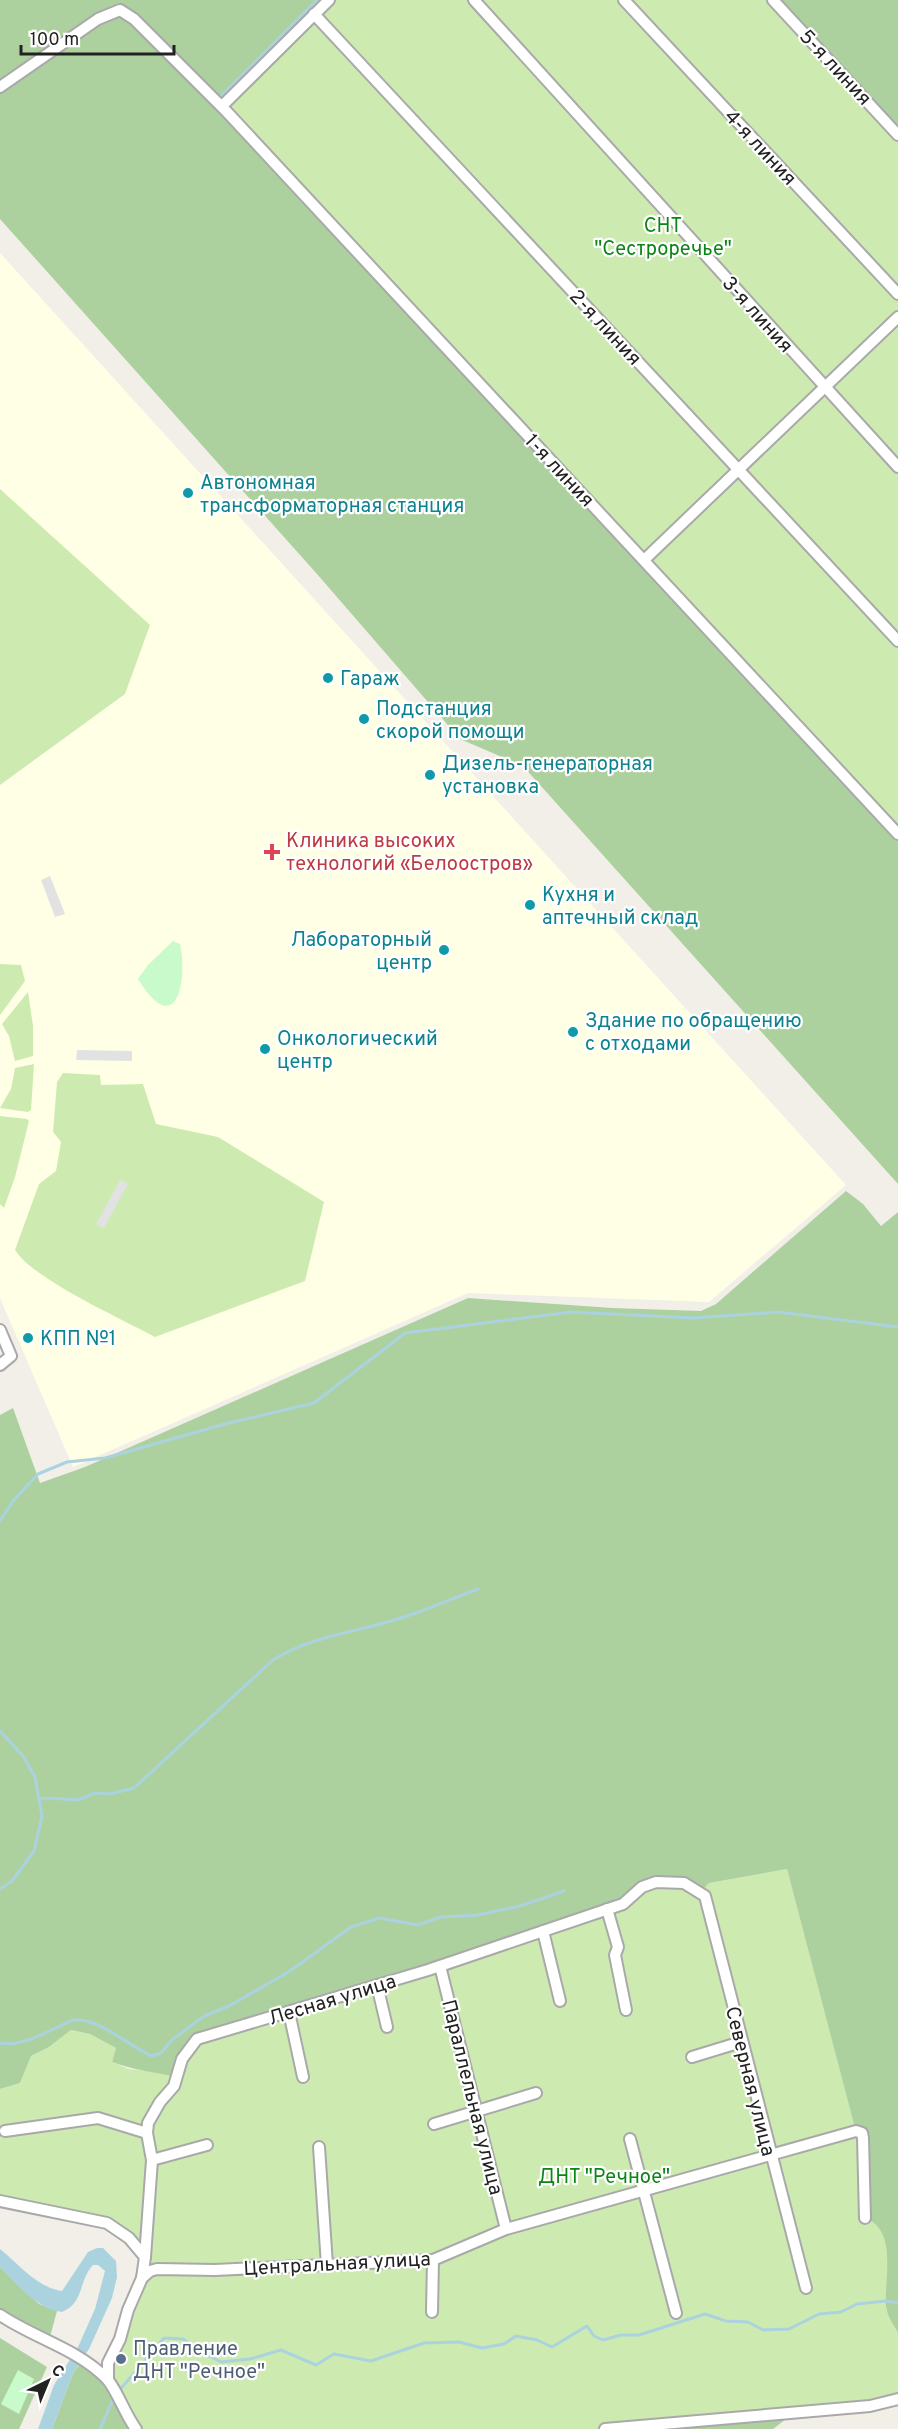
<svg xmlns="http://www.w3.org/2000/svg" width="898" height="2429" font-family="Overpass,sans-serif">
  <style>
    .education { fill: #ffffe5 }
    .grass { fill: #cdebb0 }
    .forest { fill: #add19e }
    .park { fill: #c8facc }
    .parking { fill: #e2e2e2 }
    .water { fill: #aad3df }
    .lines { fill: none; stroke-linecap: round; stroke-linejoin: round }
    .stream { stroke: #aad3df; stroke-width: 3 }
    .minor-casing { stroke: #a9a9a9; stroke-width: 14 }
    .minor { stroke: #fff; stroke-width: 10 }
    .culture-dot { fill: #0f9aa8; stroke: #fff; stroke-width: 2 }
    .health-dot { fill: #e0444e; stroke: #fff; stroke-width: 2 }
    .service-dot { fill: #5c6f8a; stroke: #fff; stroke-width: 2 }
    .labels { text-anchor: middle; stroke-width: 4.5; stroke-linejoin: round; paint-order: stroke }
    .street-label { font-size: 20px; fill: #222; stroke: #fff }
    .park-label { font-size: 20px; fill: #0c8416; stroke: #fff }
    .culture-label { font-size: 20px; fill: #0d838f; stroke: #fff; text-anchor: start }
    .health-label { font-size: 20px; fill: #be3a42; stroke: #fff; text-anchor: start }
    .service-label { font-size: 20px; fill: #4e5e75; stroke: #fff; text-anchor: start }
  </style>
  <rect width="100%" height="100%" fill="#f2efe9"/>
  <path class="education" d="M 0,253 L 846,1185 L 709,1302 L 468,1293 L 73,1467 L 0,1298 Z"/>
  <g class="grass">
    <path d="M 329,0 L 773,0 L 898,135 L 898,834 L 223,105 Z"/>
    <path d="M 0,489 L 150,625 L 125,694 L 0,785 Z"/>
    <path d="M 0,964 L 21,965 L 25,981 L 0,1015 Z"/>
    <path d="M 28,992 L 33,1026 L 33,1056 L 15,1061 L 9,1036 L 2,1024 Z"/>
    <path d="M 34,1064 L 31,1110 L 28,1112 L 0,1108 L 11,1089 L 15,1068 Z"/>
    <path d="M 63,1073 L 100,1075 L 101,1085 L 143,1084 L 156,1124 L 218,1137 L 324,1202 L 305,1281 L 155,1337 C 122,1319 33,1279 15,1250 L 39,1184 L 56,1171 L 61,1142 L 53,1132 L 57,1082 Z"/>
    <path d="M 0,1116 L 27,1119 L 29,1121 L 15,1177 L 4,1208 L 0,1204 Z"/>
    <path d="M 787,1869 L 856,2131 L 876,2221 L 883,2231 L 889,2243 L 886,2310 L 898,2333 L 898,2399 L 605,2429 L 136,2429 L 109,2381 L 108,2363 L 145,2260 L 107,2223 L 0,2201 L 0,2089 L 20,2083 L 31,2056 L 49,2047 L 71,2030 L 90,2034 L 116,2048 L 112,2062 L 128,2069 L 152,2071 L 197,2039 L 642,1887 L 709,1883 Z"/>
  </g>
  <g class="forest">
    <path d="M 0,0 L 329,0 L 223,105 L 898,834 L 898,1184 L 523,766 L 460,739 L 317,574 L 0,219 Z"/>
    <path d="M 773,0 L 898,0 L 898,135 Z"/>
    <path d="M 846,1191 L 863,1204 L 881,1226 L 898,1212 L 898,2333 C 894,2325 887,2316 886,2307 C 884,2278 898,2230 865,2218 L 866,2170 L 787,1869 L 709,1883 L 699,1893 C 662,1874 655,1883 623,1904 L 197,2039 L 177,2077 C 155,2072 133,2070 112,2062 L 116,2048 L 90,2034 L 71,2030 L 49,2047 L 31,2056 L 20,2083 L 0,2089 L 0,1415 L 13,1408 L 40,1483 L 85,1467 L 468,1298 L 613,1308 L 701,1311 L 716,1304 Z"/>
    <path d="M 0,2267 L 39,2304 L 57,2311 L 50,2337 L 0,2309 Z"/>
    <path d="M 0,2338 L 47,2367 L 19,2429 L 0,2429 Z"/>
    <path d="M 81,2362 L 109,2381 L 136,2429 L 52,2429 L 73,2373 Z"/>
    <path d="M 794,2413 L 773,2429 L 605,2429 Z"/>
  </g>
  <g class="park">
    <path d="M 173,941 L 180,944 C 188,981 176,1041 138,979 L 148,965 Z"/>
    <path d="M 18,2370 L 34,2379 L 19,2414 L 1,2404 Z"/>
  </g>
  <g class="parking">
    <path d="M 50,876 L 65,914 L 55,917 L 41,880 Z"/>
    <path d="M 77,1050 L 132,1051 L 132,1061 L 76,1060 Z"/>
    <path d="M 120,1180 L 128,1184 L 104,1228 L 96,1224 Z"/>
  </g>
  <path class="water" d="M 97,2248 L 103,2248 L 116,2261 L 117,2277 L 112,2298 L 89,2349 L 73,2373 L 52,2429 L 38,2429 L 54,2385 L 78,2347 L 95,2309 L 105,2271 L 98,2265 L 93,2265 C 78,2281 85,2302 62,2312 C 36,2308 18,2286 0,2267 L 0,2249 C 20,2265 36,2287 62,2291 L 88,2252 Z"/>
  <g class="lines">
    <g class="stream">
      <path d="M 221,96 L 317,0"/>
      <path d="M 0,1521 L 13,1501 L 38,1474 L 67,1462 L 105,1458 L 225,1424 L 314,1403 L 405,1333 L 571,1312 L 694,1318 L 778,1312 L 898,1327"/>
      <path d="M 0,1731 L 23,1756 L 35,1777 L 42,1816 L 34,1851 L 12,1881 L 0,1889"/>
      <path d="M 39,1799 L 49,1798 L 78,1800 L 95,1793 L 110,1794 L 134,1788 L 273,1660 C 313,1635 360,1632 404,1617 C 429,1609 453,1598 478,1589"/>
      <path d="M 0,2043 C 20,2047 40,2035 58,2027 C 63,2025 70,2020 76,2020 C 99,2018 130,2047 152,2056 L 161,2053 L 173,2039 L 204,2016 L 229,2006 L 290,1971 L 351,1927 L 379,1918 L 418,1925 L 441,1917 L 477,1915 L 520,1906 L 564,1891"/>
      <path d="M 118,2392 L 164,2338 L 183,2339 L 201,2352 L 221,2362 L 250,2359 L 281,2350 L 316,2365 L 334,2354 L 371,2361 L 424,2343 L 459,2342 L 482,2348 L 504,2344 L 516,2336 L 537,2340 L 552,2347 L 587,2326 L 594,2336 L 603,2340 L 621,2335 L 639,2335 L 705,2314 L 726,2321 L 748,2322 L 763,2330 L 789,2329 L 819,2314 L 841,2312 L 857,2304 L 885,2301 L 898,2303"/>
      <path d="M 100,2429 L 114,2397"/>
    </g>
    <g class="minor-casing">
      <g id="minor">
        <path d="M 474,0 L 898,467"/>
        <path d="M 624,0 L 898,294"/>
        <path d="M 773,0 L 898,135"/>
        <path d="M 314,14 L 898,641"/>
        <path d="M 0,87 L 98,19 L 120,10 L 134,19 L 227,112 L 898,834"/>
        <path d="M 222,106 L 329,0"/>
        <path d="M 644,560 L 898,317"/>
        <path d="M 0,1330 L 11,1356 L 0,1365"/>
        <path d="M 607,1909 L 618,1947 L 615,1955 L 626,2010"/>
        <path d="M 543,1931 L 560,2001"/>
        <path d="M 440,1966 L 506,2229"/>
        <path d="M 377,1985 L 387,2027"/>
        <path d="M 289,2012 L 303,2077"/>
        <path d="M 692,2057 L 741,2042"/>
        <path d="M 434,2124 L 536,2093"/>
        <path d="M 5,2131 L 98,2118 L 147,2133"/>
        <path d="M 630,2139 L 676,2313"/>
        <path d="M 319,2147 L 327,2265"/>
        <path d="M 152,2160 L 207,2145"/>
        <path d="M 0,2201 L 107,2223 L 129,2238 L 145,2257 L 142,2278 L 128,2310 L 120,2339 L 108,2363 L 108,2378"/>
        <path d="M 145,2257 L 152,2160 L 147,2133 L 148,2123 L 160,2102 L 174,2086 L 182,2059 L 197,2039 L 428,1970 L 623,1904 L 642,1887 L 656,1882 L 684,1883 L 705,1896 L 806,2288"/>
        <path d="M 142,2278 L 150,2271 L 157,2269 L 215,2270 L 433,2260 L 506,2229 L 856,2131 L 862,2133 L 863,2138 L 865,2218"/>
        <path d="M 432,2312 L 433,2260"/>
        <path d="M 0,2315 C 34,2338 75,2348 105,2377 C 115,2385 125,2415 136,2429"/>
        <path d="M 605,2429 L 870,2406 L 898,2399"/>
      </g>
    </g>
    <use href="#minor" class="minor"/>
  </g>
  <g class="culture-dot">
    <circle cx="188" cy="493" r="6"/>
    <circle cx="328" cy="678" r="6"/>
    <circle cx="364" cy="719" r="6"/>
    <circle cx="430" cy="775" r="6"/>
    <circle cx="530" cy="905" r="6"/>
    <circle cx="444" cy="950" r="6"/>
    <circle cx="573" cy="1032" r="6"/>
    <circle cx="265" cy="1049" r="6"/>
    <circle cx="28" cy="1338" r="6"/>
  </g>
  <path class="health-dot" d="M269 843h6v6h6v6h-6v6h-6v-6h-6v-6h6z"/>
  <circle class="service-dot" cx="121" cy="2359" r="6"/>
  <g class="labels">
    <g class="street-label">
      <text transform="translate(836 67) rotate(47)" y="7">5-я линия</text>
      <text transform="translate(761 147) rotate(47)" y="7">4-я линия</text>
      <text transform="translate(758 314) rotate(48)" y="7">3-я линия</text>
      <text transform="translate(606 327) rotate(47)" y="7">2-я линия</text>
      <text transform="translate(560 470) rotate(47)" y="7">1-я линия</text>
      <text transform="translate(332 1999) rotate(-17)" y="7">Лесная улица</text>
      <text transform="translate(751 2081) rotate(76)" y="7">Северная улица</text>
      <text transform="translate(473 2097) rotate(76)" y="7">Параллельная улица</text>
      <text transform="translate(337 2263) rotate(-3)" y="7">Центральная улица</text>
    </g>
    <g class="park-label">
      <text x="663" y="232">СНТ<tspan x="663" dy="23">"Сестроречье"</tspan></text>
      <text x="604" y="2183">ДНТ "Речное"</text>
    </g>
    <g class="culture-label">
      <text x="200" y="489">Автономная<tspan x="200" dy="23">трансформаторная станция</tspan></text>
      <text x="340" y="685">Гараж</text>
      <text x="376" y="715">Подстанция<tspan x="376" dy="23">скорой помощи</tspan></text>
      <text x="442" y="770">Дизель-генераторная<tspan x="442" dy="23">установка</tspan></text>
      <text x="542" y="901">Кухня и<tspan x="542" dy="23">аптечный склад</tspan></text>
      <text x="432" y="946" text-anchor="end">Лабораторный<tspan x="432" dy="23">центр</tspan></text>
      <text x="585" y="1027">Здание по обращению<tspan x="585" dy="23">с отходами</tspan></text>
      <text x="277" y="1045">Онкологический<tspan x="277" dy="23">центр</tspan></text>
      <text x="40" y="1345">КПП №1</text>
    </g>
    <g class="health-label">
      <text x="286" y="847">Клиника высоких<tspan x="286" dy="23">технологий «Белоостров»</tspan></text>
    </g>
    <g class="service-label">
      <text x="133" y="2355">Правление<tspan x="133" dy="23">ДНТ "Речное"</tspan></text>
    </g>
  </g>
  <g transform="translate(48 2381) rotate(43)" stroke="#ffffff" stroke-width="4.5" paint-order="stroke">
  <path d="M0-4.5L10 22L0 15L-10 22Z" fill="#222222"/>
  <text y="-9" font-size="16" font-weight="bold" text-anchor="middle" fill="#222222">С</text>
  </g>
  <path d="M21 45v9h153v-9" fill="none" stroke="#222222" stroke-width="3"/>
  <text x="30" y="45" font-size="18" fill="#222222" stroke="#ffffff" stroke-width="4.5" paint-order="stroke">100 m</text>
</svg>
